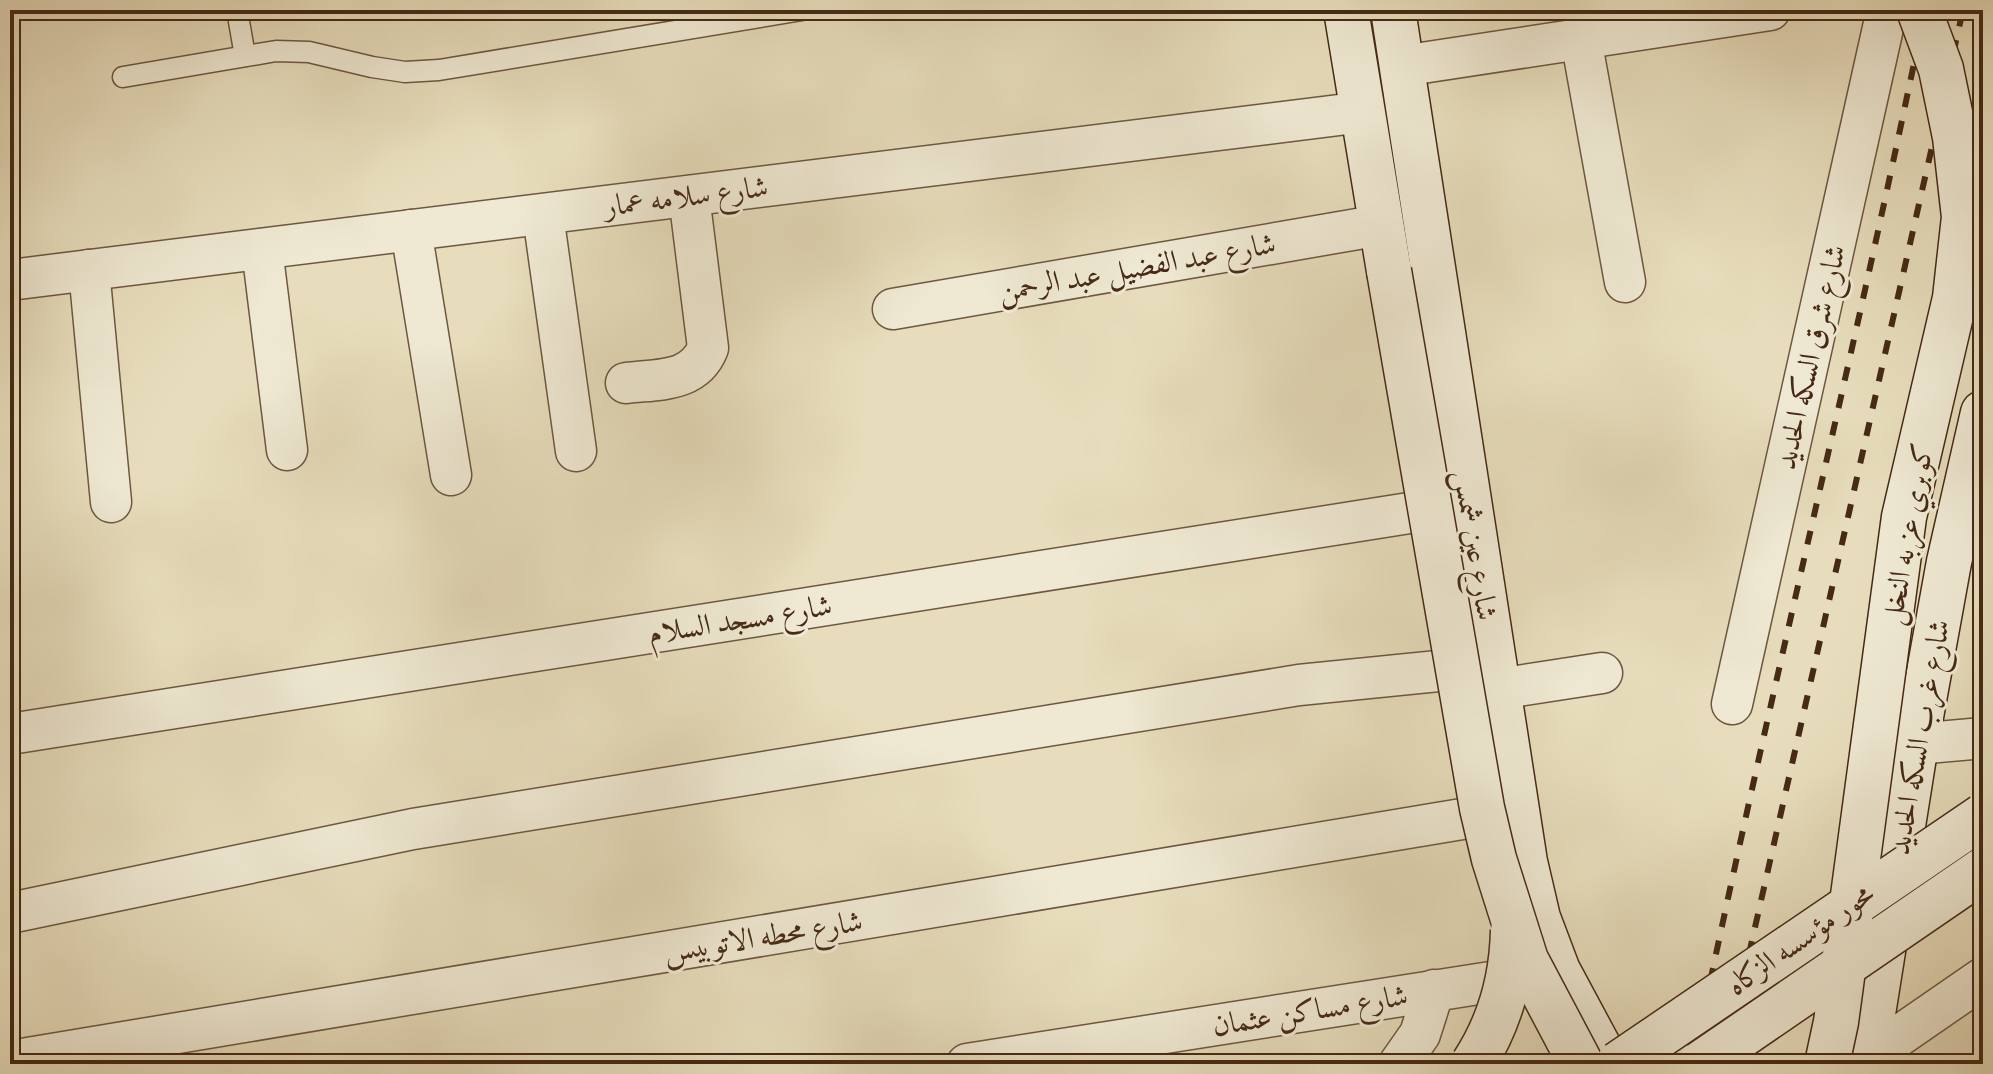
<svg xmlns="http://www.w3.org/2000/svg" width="1993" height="1074" font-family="'EB Garamond',Amiri,serif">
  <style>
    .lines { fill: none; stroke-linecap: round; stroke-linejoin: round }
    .lane-casing { stroke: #6e5740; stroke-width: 23 }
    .street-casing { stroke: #6e5740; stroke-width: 43 }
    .secondary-casing { stroke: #462a16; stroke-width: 47 }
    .lane { stroke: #efe9d3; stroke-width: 20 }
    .street { stroke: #efe9d3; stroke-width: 40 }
    .secondary { stroke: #efe9d3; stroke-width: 44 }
    .rail { stroke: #462a16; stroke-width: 6; stroke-dasharray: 14 14; stroke-linecap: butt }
    .secondary-bridge-casing { stroke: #462a16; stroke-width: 47; stroke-linecap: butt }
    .secondary-bridge { stroke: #efe9d3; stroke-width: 44 }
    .labels { text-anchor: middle; stroke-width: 6; stroke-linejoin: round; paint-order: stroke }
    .street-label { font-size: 30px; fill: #462a16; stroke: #efe9d3 }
  </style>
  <rect width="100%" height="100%" fill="#e7ddbc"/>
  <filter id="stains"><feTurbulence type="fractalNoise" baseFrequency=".0025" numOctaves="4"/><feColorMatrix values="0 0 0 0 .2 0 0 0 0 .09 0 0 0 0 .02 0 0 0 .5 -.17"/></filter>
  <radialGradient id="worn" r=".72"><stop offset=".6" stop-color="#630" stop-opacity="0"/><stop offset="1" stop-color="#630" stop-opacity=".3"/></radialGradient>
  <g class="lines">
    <g class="lane-casing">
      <g id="lane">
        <path d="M 237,10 L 245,56"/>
        <path d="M 123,77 L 276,51 L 309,52 L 372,67 L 405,72 L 439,70 L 802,10"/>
      </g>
    </g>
    <g class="street-casing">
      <g id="street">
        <path d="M 1581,39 L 1625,282"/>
        <path d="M 1402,66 L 1770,10"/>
        <path d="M 543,215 L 576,451"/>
        <path d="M 411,230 L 451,475"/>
        <path d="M 262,249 L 287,450"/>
        <path d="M 89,270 L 111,502"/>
        <path d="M 10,280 L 1363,112"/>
        <path d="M 893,309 L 1381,225"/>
        <path d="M 626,383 C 658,379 694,383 708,348 L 689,196"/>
        <path d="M 1498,689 L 1602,673"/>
        <path d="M 1732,704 L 1887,10"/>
        <path d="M 10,734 L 1460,505"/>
        <path d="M 1916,744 L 1983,738"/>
        <path d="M 10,913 L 413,829 L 1299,685 L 1458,669"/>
        <path d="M 1867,1058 L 1983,978"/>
        <path d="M 10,1061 L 1516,810"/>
        <path d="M 967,1064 L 1536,975"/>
        <path d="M 1399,1064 L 1420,1034 L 1434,990"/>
      </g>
    </g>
    <g class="secondary-casing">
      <g id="secondary">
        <path d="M 1346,10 L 1389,271"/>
        <path d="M 1393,10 L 1525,862 L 1538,918 L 1558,971 L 1608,1064"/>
        <path d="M 1865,1064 L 1916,744 L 1949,562 L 1983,413"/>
      </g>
    </g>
    <use href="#lane" class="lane"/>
    <use href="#street" class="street"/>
    <use href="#secondary" class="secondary"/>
    <g class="rail">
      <path d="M 1693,1064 C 1765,712 1853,363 1925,10"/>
      <path d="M 1724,1064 L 1963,10"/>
    </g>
    <g class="secondary-bridge-casing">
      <g id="secondary-bridge">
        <path d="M 1389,271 L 1482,808 L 1494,859 L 1526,960 L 1581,1064"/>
        <path d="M 1473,1064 C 1500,1023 1512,978 1513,930"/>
        <path d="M 1618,1064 L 1983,816"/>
        <path d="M 1700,1064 L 1983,870"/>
        <path d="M 1827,1064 L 1836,1022 L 1904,517 L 1955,298 L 1964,217 L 1955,137 L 1941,69 L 1919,10"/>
      </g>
    </g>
    <use href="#secondary-bridge" class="secondary-bridge"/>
  </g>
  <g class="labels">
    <g class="street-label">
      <text transform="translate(686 196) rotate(-7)" y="10">شارع سلامه عمار</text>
      <text transform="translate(1137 267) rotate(-10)" y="10">شارع عبد الفضيل عبد الرحمن</text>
      <text transform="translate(1810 357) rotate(-77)" y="10">شارع شرق السكه الحديد</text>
      <text transform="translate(1907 534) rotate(-80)" y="10">كوبري عزبه النخل</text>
      <text transform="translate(1476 545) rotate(81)" y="10">شارع عين شمس</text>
      <text transform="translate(740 619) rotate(-9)" y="10">شارع مسجد السلام</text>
      <text transform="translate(1919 737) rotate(-80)" y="10">شارع غرب السكه الحديد</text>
      <text transform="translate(763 936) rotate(-9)" y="10">شارع محطه الاتوبيس</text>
      <text transform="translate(1800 939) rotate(-35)" y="10">محور مؤسسه الزكاه</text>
      <text transform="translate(1310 1010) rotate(-9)" y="10">شارع مساكن عثمان</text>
    </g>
  </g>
  <rect width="1993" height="1074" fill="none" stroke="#e7ddbc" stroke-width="40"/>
  <rect x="12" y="12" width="1969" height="1050" fill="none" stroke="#462a16" stroke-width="4"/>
  <rect x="20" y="20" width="1953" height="1034" fill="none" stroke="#462a16" stroke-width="2"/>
  <rect width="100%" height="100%" filter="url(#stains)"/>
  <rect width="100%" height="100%" fill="url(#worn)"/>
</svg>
